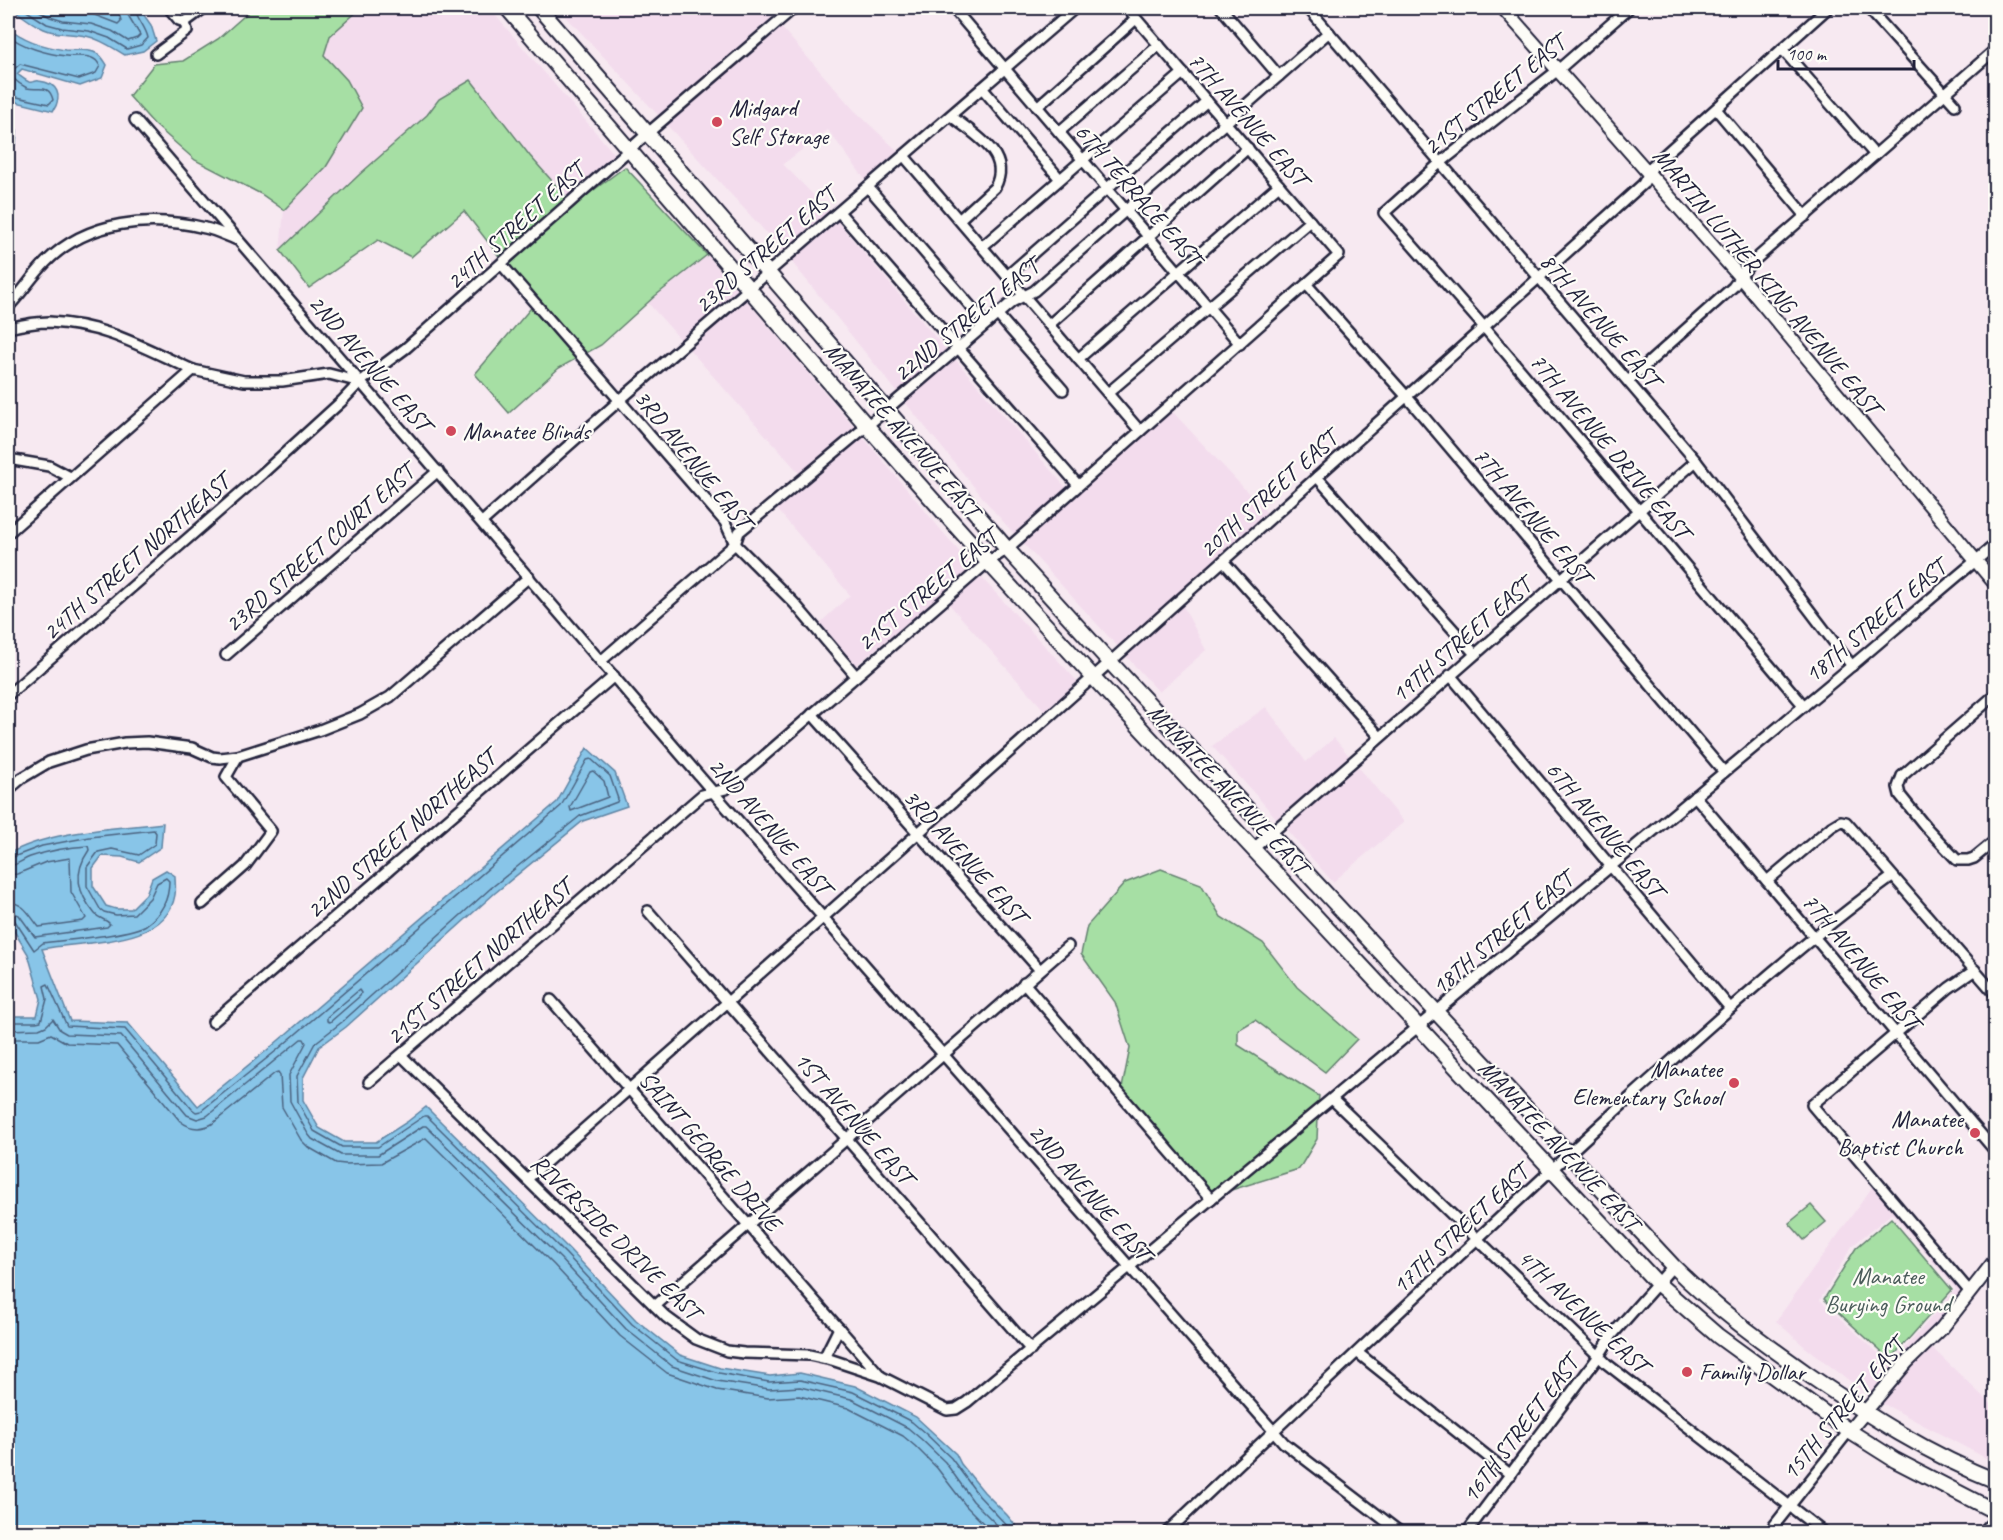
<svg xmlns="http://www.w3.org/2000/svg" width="2003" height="1540" font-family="Caveat,sans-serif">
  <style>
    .built { fill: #f3dced; fill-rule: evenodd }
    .green { fill: #a6dfa4; stroke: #648070; stroke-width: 1.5 }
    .water { fill: #88c5e8; stroke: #5f84a3; stroke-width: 1.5 }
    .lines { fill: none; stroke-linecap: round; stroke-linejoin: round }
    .shore { stroke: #4b6380; stroke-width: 1.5 }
    .street-casing { stroke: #22223b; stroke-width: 14 }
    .secondary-casing { stroke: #22223b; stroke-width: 16 }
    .primary-casing { stroke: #22223b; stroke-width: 18 }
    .street { stroke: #fdfcf7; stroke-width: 9 }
    .secondary { stroke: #fdfcf7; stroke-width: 12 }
    .primary { stroke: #fdfcf7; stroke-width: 14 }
    .poi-dot { fill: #d1495b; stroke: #fdfcf7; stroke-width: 2 }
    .labels { text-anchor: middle; stroke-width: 4.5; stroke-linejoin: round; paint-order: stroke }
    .street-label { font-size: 24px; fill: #22223b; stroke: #fdfcf7 }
    .poi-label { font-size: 24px; fill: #22223b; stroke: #fdfcf7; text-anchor: start }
    .park-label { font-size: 24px; fill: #4a5b5a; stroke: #fdfcf7 }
  </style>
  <rect width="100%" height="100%" fill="#f7e9f1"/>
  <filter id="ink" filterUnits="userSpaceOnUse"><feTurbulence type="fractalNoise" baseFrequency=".0167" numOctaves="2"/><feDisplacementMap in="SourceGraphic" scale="12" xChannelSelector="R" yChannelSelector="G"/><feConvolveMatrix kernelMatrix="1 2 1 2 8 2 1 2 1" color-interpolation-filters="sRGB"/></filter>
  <g filter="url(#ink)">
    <g class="built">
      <path d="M 362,8 L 489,8 L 616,156 L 568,199 L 530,156 L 439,99 L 427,115 L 360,174 L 280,250 L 284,210 L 326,167 L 362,108 L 347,80 L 324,55 L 330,36 Z"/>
      <path d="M 558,8 L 763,8 L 773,19 L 660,117 Z"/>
      <path d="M 780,26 L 854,110 L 900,153 L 867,182 L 828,130 L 783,164 L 831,213 L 785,253 L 666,124 Z"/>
      <path d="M 837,221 L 947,351 L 898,393 L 791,261 Z"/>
      <path d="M 707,255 L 739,292 L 682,341 L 648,303 Z"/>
      <path d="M 745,299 L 856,429 L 801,475 L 688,348 Z"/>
      <path d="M 954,358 L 1067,489 L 1015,535 L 993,510 L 904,401 Z"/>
      <path d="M 1171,410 L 1267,513 L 1119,648 L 1022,542 Z"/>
      <path d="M 862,436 L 974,569 L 855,666 L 819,624 L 850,595 L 776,508 Z"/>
      <path d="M 980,576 L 1078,682 L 1045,711 L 948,603 Z"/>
      <path d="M 1182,604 L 1206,650 L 1159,692 L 1125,655 Z"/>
      <path d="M 1266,707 L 1306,762 L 1334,738 L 1350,757 L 1278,820 L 1212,746 Z"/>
      <path d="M 1356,764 L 1404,822 L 1333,882 L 1284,827 Z"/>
      <path d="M 1873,1186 L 1963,1293 L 1948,1313 L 1871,1397 L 1805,1347 L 1776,1321 ZM 1891,1214 L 1894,1215 L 1956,1289 L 1893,1362 L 1890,1364 L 1820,1300 L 1852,1246 Z"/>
      <path d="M 1930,1346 L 1995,1408 L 1995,1463 L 1880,1402 L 1898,1379 Z"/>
    </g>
    <g class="green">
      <path d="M 253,8 L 361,8 L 330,36 L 324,55 L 347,80 L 362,108 L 326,167 L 284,210 L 261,194 L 195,160 L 154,124 L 129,96 L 154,64 L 183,61 L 218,39 Z"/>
      <path d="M 471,80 L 530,156 L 568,199 L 501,259 L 464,211 L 411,257 L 378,240 L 309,288 L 280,250 L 360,174 L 427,115 L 439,99 Z"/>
      <path d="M 625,167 L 707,255 L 655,296 L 601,345 L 559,368 L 509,413 L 475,374 L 536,302 L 507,266 L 587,195 Z"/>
      <path d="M 1161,869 L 1201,884 L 1221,917 L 1263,943 L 1297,987 L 1357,1039 L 1325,1072 L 1255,1020 L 1238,1030 L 1238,1045 L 1319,1096 L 1318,1105 L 1212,1193 L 1122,1088 L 1130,1048 L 1115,1002 L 1081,954 L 1087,926 L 1125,883 Z"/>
      <path d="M 1318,1117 L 1317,1139 L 1299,1169 L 1228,1191 Z"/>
      <path d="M 1811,1205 L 1826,1222 L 1804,1240 L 1789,1223 Z"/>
      <path d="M 1891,1218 L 1952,1290 L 1890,1360 L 1824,1299 L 1856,1248 Z"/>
    </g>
    <g class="water">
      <path d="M 12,8 L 139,8 L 151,25 L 156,41 L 143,51 L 125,55 C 113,48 101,39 86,36 C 72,33 58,35 44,29 C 32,24 22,16 12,8 Z"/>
      <path d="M 8,27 C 23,40 45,47 65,50 C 76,51 88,48 98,54 C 102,56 105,62 107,65 L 102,78 L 80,86 L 22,69 L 17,74 C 20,76 26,81 29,82 C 33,83 36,80 39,81 C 58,83 63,96 53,111 L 8,100 Z"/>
      <path d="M 8,121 L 17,130 L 16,144 L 8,148 Z"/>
      <path d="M 587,748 L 615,773 L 627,806 L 583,821 L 495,893 L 346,1027 L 319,1047 L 303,1078 L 303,1100 L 319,1128 L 344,1142 L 376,1142 L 407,1122 L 426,1107 L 570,1250 L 636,1320 L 680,1355 L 720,1368 L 770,1376 L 800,1373 L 855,1386 L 916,1417 L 956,1454 L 961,1464 L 984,1492 L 1007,1515 L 1021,1532 L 8,1532 L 8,1016 L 37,1016 L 41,999 L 28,954 L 8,921 L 8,854 C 51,830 113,829 163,823 L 161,847 L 139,862 L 122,857 L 102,856 L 93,868 L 93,886 L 106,906 L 116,909 L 131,909 L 146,894 L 152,878 L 166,870 L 175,876 C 175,882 176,889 175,895 C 166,948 82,940 42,949 L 70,1021 L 128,1023 L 198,1106 L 272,1046 L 557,802 Z"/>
    </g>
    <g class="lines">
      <g class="shore">
        <path d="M 22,8 L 47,24 L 62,28 L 89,31 L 109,38 L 127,49 L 141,45 L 148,38 C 146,27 136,18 135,8"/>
        <path d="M 34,8 L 50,17 L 63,21 L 91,24 L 112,31 L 128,41 L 137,38 L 140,35 L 128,15 L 127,8"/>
        <path d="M 52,8 L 65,12 L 92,14 L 118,24 L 121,21 L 118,8"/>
        <path d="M 8,35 C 22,47 47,54 66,56 C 75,57 86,54 94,59 C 98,61 98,63 100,66 L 96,73 L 79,79 L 20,64 L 12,71 L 14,79 C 17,82 23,86 27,88 C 39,91 49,83 53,100 L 49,104 L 8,95"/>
        <path d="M 590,772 L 593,771 L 604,781 L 608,797 L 571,811 L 570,807 Z"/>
        <path d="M 8,859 L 42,846 L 90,837 L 154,830 L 156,833 L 155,844 L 139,855 L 112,849 L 98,852 L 87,867 L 87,886 L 100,909 L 104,912 L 116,915 L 134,914 L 150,898 L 157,883 L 166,878 L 169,881 C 169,900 162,914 146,925 C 130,935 65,940 43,943 L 34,950 L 15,921 L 8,918"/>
        <path d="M 8,866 C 16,866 22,860 30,857 C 48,851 69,847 88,846 L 89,850 C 73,873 77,892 95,914 C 99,919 106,919 110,924 L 107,927 L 35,937 L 19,915 L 8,911"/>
        <path d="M 8,875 L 17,874 L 46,862 L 70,858 L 71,892 L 86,918 L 83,921 L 39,927 C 29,915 25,903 8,902"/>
        <path d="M 359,990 L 361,993 L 360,996 L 330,1022 L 327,1021 L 327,1017 Z"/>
        <path d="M 8,1022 L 36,1022 L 41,1021 L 47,999 L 44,986 L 48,984 L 67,1026 L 125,1029 L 192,1109 L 196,1112 L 201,1111 L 276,1051 L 561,806 L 587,760 L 591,759 L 610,776 L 618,799 L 617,802 L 580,816 L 491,888 L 342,1022 L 315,1043 L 297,1076 L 298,1102 L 314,1131 L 342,1147 L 378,1147 L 424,1116 L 427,1116 L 566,1254 L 632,1324 L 677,1360 L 719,1373 L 769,1382 L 800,1380 L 853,1392 L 869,1400 L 912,1422 L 926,1434 L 951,1458 L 979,1496 L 1013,1532"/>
        <path d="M 8,1030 L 39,1029 L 46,1026 L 53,1019 L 60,1030 L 67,1034 L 121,1036 L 187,1115 L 197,1119 L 207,1116 L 301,1039 L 304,1039 L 306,1043 L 289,1075 L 290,1101 L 308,1134 L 312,1139 L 341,1155 L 378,1155 L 423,1126 L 426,1126 L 561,1259 L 626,1329 L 672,1366 L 717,1381 L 769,1389 L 800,1387 L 851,1399 L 865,1406 L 908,1428 L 921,1439 L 945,1462 L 973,1501 L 1004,1532"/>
        <path d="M 8,1039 L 39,1039 L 51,1034 L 67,1043 L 117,1045 L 180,1121 C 190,1129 201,1130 212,1124 L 275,1073 L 278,1072 L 280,1075 L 282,1107 L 301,1140 L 308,1147 L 336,1163 L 345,1164 L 381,1163 L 426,1138 L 554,1265 L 620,1336 L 667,1373 L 717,1390 L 768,1398 L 799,1396 L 848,1408 L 903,1436 L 915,1446 L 937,1468 L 966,1506 L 992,1532"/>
      </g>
      <g class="street-casing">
        <g id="street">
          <path d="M 169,8 L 179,20 L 185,22 L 204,8"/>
          <path d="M 953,8 L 1240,344"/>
          <path d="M 1221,8 L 1279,76"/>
          <path d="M 1308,8 L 1696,461 L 1852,666"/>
          <path d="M 1629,8 L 1558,70 L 1440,163 L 1384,213 L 1484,327 L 1804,706"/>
          <path d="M 1868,8 L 1955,105"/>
          <path d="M 1782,49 L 1875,155"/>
          <path d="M 156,54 L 187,31 L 185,22"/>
          <path d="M 982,88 L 1060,179"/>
          <path d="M 1037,107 L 1136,19"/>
          <path d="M 1716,109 L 1806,216"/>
          <path d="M 951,116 C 972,133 1013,154 995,187 L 960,219"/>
          <path d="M 135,120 L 713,792 L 1284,1443 L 1400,1532"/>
          <path d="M 1059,132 L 1159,45"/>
          <path d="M 904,156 L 1140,431"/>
          <path d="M 868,187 L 986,324"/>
          <path d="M 839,212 L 1078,485"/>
          <path d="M 983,246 L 1183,73"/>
          <path d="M 502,265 L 725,522 L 735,544 L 794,603 L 856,676"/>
          <path d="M 1007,276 L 1207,101"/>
          <path d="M 1307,285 L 1407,397 L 1724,772"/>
          <path d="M 8,307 C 22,293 32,276 46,262 C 88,220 150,215 205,228 C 215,230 225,235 235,239"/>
          <path d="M 997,314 L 1063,390"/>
          <path d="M 1049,325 L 1248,148"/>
          <path d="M 8,328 C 21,325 36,322 49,322 C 104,324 144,348 193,370"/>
          <path d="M 1078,359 L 1279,185"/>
          <path d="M 1628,381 L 1733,287 L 1749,265 L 1996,49"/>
          <path d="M 1108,393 L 1310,221"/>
          <path d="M 8,459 L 49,466 L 70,477"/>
          <path d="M 1317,477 L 1475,654"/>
          <path d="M 482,522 L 620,400 L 1075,8"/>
          <path d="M 8,533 L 193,370 L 244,381 L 282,381 L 329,374 L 360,382"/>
          <path d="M 1223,561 L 1380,737"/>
          <path d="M 226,655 L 438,471"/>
          <path d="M 601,661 L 735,544 L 739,532 L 886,410 L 1012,302 L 1034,291 L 1329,32"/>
          <path d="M 1450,675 L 1730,1008"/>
          <path d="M 1996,694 L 1902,776 L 1898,787 L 1900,795 L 1925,826 L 1957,860 L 1968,860 L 1974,858 L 1996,840"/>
          <path d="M 8,695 L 263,473 L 342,401 L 360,382 L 406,348 L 648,133 L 794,8"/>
          <path d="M 812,714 L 1040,970"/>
          <path d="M 8,790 L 22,778 L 49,762 L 86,750 L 125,743 L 147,742 L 192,748 L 212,757 L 220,758 L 238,756 L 320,730 L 360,714 L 390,697 L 529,577"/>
          <path d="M 1695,796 L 1996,1152"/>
          <path d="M 1253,849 L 1696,461"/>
          <path d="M 1767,881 L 1831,827 L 1841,821 L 1846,822 L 1996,995"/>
          <path d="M 202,904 L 245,866 L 271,831 L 226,777 L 238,756"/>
          <path d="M 648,911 L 1031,1350"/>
          <path d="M 1024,983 L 1211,1199"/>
          <path d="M 551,1000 L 879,1374"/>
          <path d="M 213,1022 L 614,676"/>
          <path d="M 401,1055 L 666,1317 L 696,1339 L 727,1351 L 744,1353 L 809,1355 L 832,1360 L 880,1376 L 947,1410 L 956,1409 L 967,1402 C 1246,1173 1523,941 1800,709 C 1866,655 1930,598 1996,544"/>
          <path d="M 369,1082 L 702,795 L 726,789 L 988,562 L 1007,549 L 1339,255 L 1127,8"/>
          <path d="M 1332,1099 L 1607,1364 L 1823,1532"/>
          <path d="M 527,1179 C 902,850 1273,517 1643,184 L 1654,164 L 1828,8"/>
          <path d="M 1970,1292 L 1812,1105 L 1949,988 L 1975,970"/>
          <path d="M 655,1306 L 1068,946"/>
          <path d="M 1358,1353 L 1511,1475"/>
          <path d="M 824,1358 L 839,1328"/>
          <path d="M 1167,1532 C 1322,1386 1475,1238 1633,1095 C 1717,1020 1801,943 1892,877"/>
          <path d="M 1467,1532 L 1599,1356 L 1612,1335 L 1673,1266"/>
          <path d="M 1769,1532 L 1849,1431"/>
          <path d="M 1983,1532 L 1996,1518"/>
        </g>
      </g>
      <g class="secondary-casing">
        <g id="secondary">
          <path d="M 1503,8 L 1740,277 L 1996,585"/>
          <path d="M 1849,1431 L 1907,1362 L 1942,1328 L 1996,1259"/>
        </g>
      </g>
      <g class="primary-casing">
        <g id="primary">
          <path d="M 507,8 L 867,426 L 988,562 L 1093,677 L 1657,1283 L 1718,1336 L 1849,1431 L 1895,1460 L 1996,1512"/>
          <path d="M 539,8 L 1007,549 L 1110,662 L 1673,1266 C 1715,1308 1761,1341 1809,1375 C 1869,1416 1928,1454 1996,1481"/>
        </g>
      </g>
      <use href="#street" class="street"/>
      <use href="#secondary" class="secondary"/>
      <use href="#primary" class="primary"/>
    </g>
  </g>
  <g class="poi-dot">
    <circle cx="717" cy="122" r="6"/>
    <circle cx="451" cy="431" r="6"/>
    <circle cx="1734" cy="1083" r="6"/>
    <circle cx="1975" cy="1133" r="6"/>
    <circle cx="1687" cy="1372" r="6"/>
  </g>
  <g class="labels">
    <g class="street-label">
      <text transform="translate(1494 95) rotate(-39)" y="8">21ST STREET EAST</text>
      <text transform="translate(1248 119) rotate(49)" y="8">7TH AVENUE EAST</text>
      <text transform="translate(1138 194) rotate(49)" y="8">6TH TERRACE EAST</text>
      <text transform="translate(515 226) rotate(-42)" y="8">24TH STREET EAST</text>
      <text transform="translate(765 250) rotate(-41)" y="8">23RD STREET EAST</text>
      <text transform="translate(1767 281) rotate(50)" y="8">MARTIN LUTHER KING AVENUE EAST</text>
      <text transform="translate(966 320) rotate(-39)" y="8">22ND STREET EAST</text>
      <text transform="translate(1600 320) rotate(49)" y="8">8TH AVENUE EAST</text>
      <text transform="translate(370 363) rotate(49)" y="8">2ND AVENUE EAST</text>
      <text transform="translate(902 430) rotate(49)" y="8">MANATEE AVENUE EAST</text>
      <text transform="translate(1610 446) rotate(50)" y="8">7TH AVENUE DRIVE EAST</text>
      <text transform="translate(693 459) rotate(51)" y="8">3RD AVENUE EAST</text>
      <text transform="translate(1268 494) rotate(-42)" y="8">20TH STREET EAST</text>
      <text transform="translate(1532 515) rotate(50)" y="8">7TH AVENUE EAST</text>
      <text transform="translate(319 548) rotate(-41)" y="8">23RD STREET COURT EAST</text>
      <text transform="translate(136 557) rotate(-41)" y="8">24TH STREET NORTHEAST</text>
      <text transform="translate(927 590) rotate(-40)" y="8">21ST STREET EAST</text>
      <text transform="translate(1875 621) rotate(-40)" y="8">18TH STREET EAST</text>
      <text transform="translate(1461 640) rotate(-41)" y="8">19TH STREET EAST</text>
      <text transform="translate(1228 789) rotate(47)" y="8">MANATEE AVENUE EAST</text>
      <text transform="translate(770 826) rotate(49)" y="8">2ND AVENUE EAST</text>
      <text transform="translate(1605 829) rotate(50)" y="8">6TH AVENUE EAST</text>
      <text transform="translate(401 834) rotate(-41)" y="8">22ND STREET NORTHEAST</text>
      <text transform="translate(965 856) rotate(48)" y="8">3RD AVENUE EAST</text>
      <text transform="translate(1502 933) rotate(-40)" y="8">18TH STREET EAST</text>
      <text transform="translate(1861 961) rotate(50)" y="8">7TH AVENUE EAST</text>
      <text transform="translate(479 962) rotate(-41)" y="8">21ST STREET NORTHEAST</text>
      <text transform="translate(854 1118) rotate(49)" y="8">1ST AVENUE EAST</text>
      <text transform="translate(1559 1145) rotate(47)" y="8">MANATEE AVENUE EAST</text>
      <text transform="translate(710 1151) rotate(49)" y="8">SAINT GEORGE DRIVE</text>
      <text transform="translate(1090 1192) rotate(49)" y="8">2ND AVENUE EAST</text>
      <text transform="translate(1460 1229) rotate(-43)" y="8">17TH STREET EAST</text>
      <text transform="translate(616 1237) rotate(44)" y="8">RIVERSIDE DRIVE EAST</text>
      <text transform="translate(1583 1311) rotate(43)" y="8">4TH AVENUE EAST</text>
      <text transform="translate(1843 1409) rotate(-50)" y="8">15TH STREET EAST</text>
      <text transform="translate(1520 1429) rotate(-53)" y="8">16TH STREET EAST</text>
    </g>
    <g class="poi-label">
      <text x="729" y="116">Midgard<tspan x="729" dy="28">Self Storage</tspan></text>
      <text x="463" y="439">Manatee Blinds</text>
      <text x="1722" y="1077" text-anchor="end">Manatee<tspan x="1722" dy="28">Elementary School</tspan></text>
      <text x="1963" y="1127" text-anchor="end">Manatee<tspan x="1963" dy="28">Baptist Church</tspan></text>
      <text x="1699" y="1380">Family Dollar</text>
    </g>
    <g class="park-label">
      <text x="1888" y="1284">Manatee<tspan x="1888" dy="28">Burying Ground</tspan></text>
    </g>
  </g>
  <rect width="2003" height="1540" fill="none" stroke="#fdfcf7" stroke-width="30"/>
  <rect x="15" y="15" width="1973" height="1510" fill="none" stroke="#22223b" stroke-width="2" filter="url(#ink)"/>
  <path d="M1778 60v9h136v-9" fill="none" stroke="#22223b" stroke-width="3"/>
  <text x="1787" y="60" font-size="18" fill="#22223b" stroke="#fdfcf7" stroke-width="4.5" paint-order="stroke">100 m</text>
</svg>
